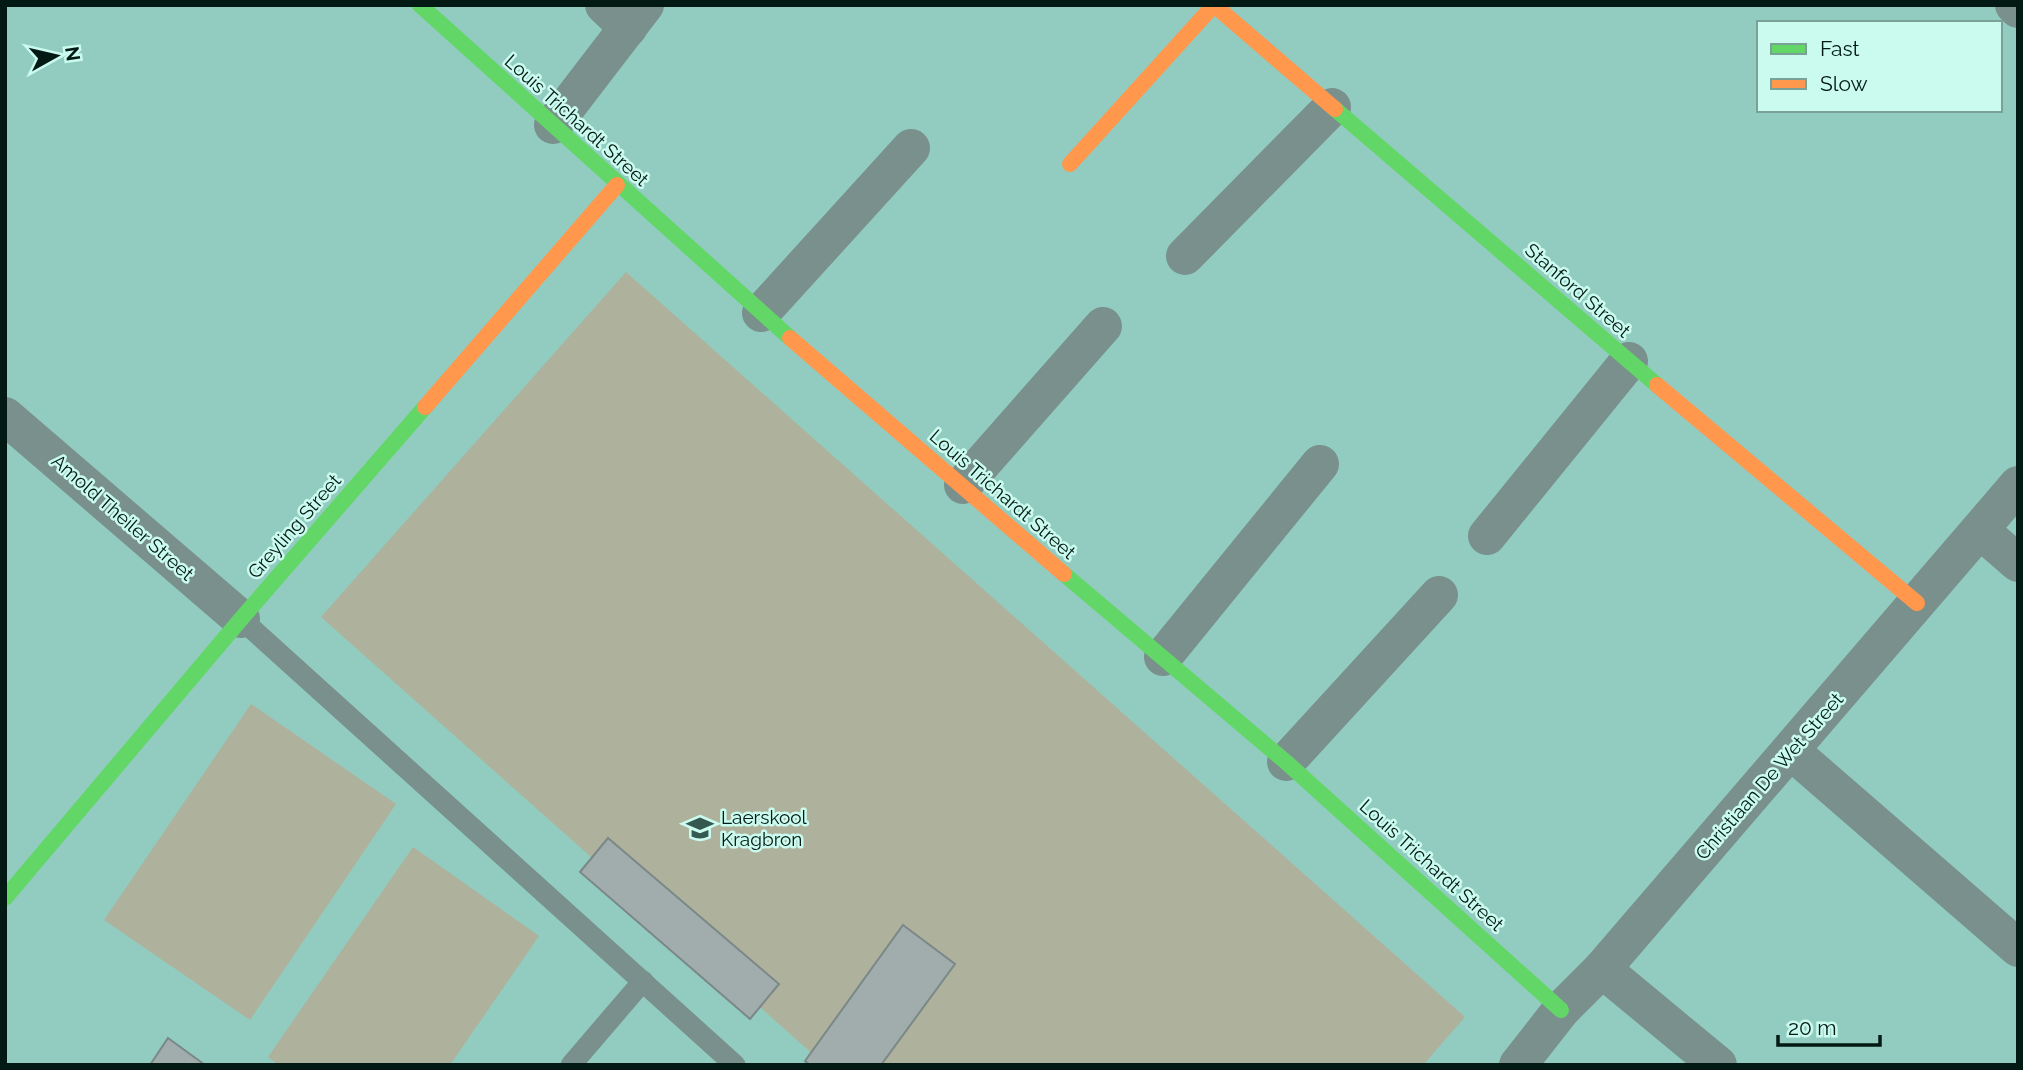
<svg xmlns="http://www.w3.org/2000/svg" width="2023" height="1070" font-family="Raleway,sans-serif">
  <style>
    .green { fill: #aeb19b }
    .building { fill: #a1acac; stroke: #7b8888; stroke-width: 2 }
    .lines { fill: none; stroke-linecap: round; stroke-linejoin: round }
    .lane { stroke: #79908c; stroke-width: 21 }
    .street { stroke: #79908c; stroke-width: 38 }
    .fast { stroke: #63d668; stroke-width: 16 }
    .slow { stroke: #ff974d; stroke-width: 16 }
    .labels { text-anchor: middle; stroke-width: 5; stroke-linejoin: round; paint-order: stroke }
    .street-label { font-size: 19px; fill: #031914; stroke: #cafbee }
    .poi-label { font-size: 19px; fill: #031914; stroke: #cafbee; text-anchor: start }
  </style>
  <rect width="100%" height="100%" fill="#92ccc0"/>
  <g class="green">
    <path d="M 626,272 L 1465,1017 L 1423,1065 L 825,1065 L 321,617 Z"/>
    <path d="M 251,704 L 396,804 L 250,1020 L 104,920 Z"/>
    <path d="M 413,847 L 539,936 L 450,1065 L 279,1065 L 268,1057 Z"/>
  </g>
  <g class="building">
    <path d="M 608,838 L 779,984 L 750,1019 L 580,872 Z"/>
    <path d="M 903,925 L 955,964 L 881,1065 L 810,1065 L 805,1061 Z"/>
    <path d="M 168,1038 L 205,1065 L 150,1065 Z"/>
  </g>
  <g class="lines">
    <g class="lane">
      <path d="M 241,619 L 735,1065"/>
      <path d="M 571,1065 L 643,981"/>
    </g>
    <g class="street">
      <path d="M 604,5 L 628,28"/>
      <path d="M 2014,5 L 2018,9"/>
      <path d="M 553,125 L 645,5"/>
      <path d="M 1185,256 L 1332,107"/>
      <path d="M 761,313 L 911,148"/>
      <path d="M 5,416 L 241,619"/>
      <path d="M 963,485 L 1103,326"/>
      <path d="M 1980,530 L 2018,563"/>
      <path d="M 1487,536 L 1629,361"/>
      <path d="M 1163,657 L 1320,464"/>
      <path d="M 1791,751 L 2018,948"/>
      <path d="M 1286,762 L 1439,595"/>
      <path d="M 1602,969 L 1718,1065"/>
      <path d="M 1518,1065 L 1561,1010 L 1602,969 L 2018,485"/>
    </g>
    <g class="fast">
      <path d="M 420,5 L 790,338"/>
      <path d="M 1335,109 L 1657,385"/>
      <path d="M 1064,574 L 1286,762 L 1561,1010"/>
      <path d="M 5,898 L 241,619 L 425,407"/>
    </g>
    <g class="slow">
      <path d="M 1070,164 L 1214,5 L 1335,109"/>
      <path d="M 790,338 L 1064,574"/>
      <path d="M 1657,385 L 1917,603"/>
      <path d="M 425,407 L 617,185"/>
    </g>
  </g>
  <defs>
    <g id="school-bare" transform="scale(2.1)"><path d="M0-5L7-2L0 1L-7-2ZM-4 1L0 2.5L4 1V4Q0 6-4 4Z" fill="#355850" stroke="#cafbee" stroke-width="2.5" paint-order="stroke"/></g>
  </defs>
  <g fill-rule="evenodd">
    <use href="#school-bare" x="700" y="828"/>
  </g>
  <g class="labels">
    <g class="street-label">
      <text transform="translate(577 120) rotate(42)" y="7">Louis Trichardt Street</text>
      <text transform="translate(1578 290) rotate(41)" y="7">Stanford Street</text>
      <text transform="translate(1003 494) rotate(41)" y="7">Louis Trichardt Street</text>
      <text transform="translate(123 517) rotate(41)" y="7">Amold Theiler Street</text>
      <text transform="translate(294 526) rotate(-49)" y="7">Greyling Street</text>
      <text transform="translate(1769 776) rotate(-49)" y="7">Christiaan De Wet Street</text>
      <text transform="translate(1432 865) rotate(42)" y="7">Louis Trichardt Street</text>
    </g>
    <g class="poi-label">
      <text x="721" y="824">Laerskool<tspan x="721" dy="22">Kragbron</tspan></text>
    </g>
  </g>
  <rect width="2023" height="1070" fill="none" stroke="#031914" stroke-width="14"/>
  <rect x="1757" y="21" width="245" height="91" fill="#cafbee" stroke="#7aa197" stroke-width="2"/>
  <rect x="1771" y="44" width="35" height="10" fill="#63d668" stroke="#7aa197" stroke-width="2"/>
  <text x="1820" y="56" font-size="21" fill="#031914">Fast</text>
  <rect x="1771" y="79" width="35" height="10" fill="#ff974d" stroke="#7aa197" stroke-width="2"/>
  <text x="1820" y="91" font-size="21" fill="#031914">Slow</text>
  <g transform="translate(56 56) rotate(82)" stroke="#cafbee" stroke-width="5" paint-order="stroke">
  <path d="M0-5L12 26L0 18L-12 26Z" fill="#031914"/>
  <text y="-10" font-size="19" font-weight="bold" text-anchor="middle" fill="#031914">N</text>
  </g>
  <path d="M1778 1035v10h102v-10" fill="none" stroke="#031914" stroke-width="3.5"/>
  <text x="1788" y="1035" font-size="21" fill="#031914" stroke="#cafbee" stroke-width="5" paint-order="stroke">20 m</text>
</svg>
